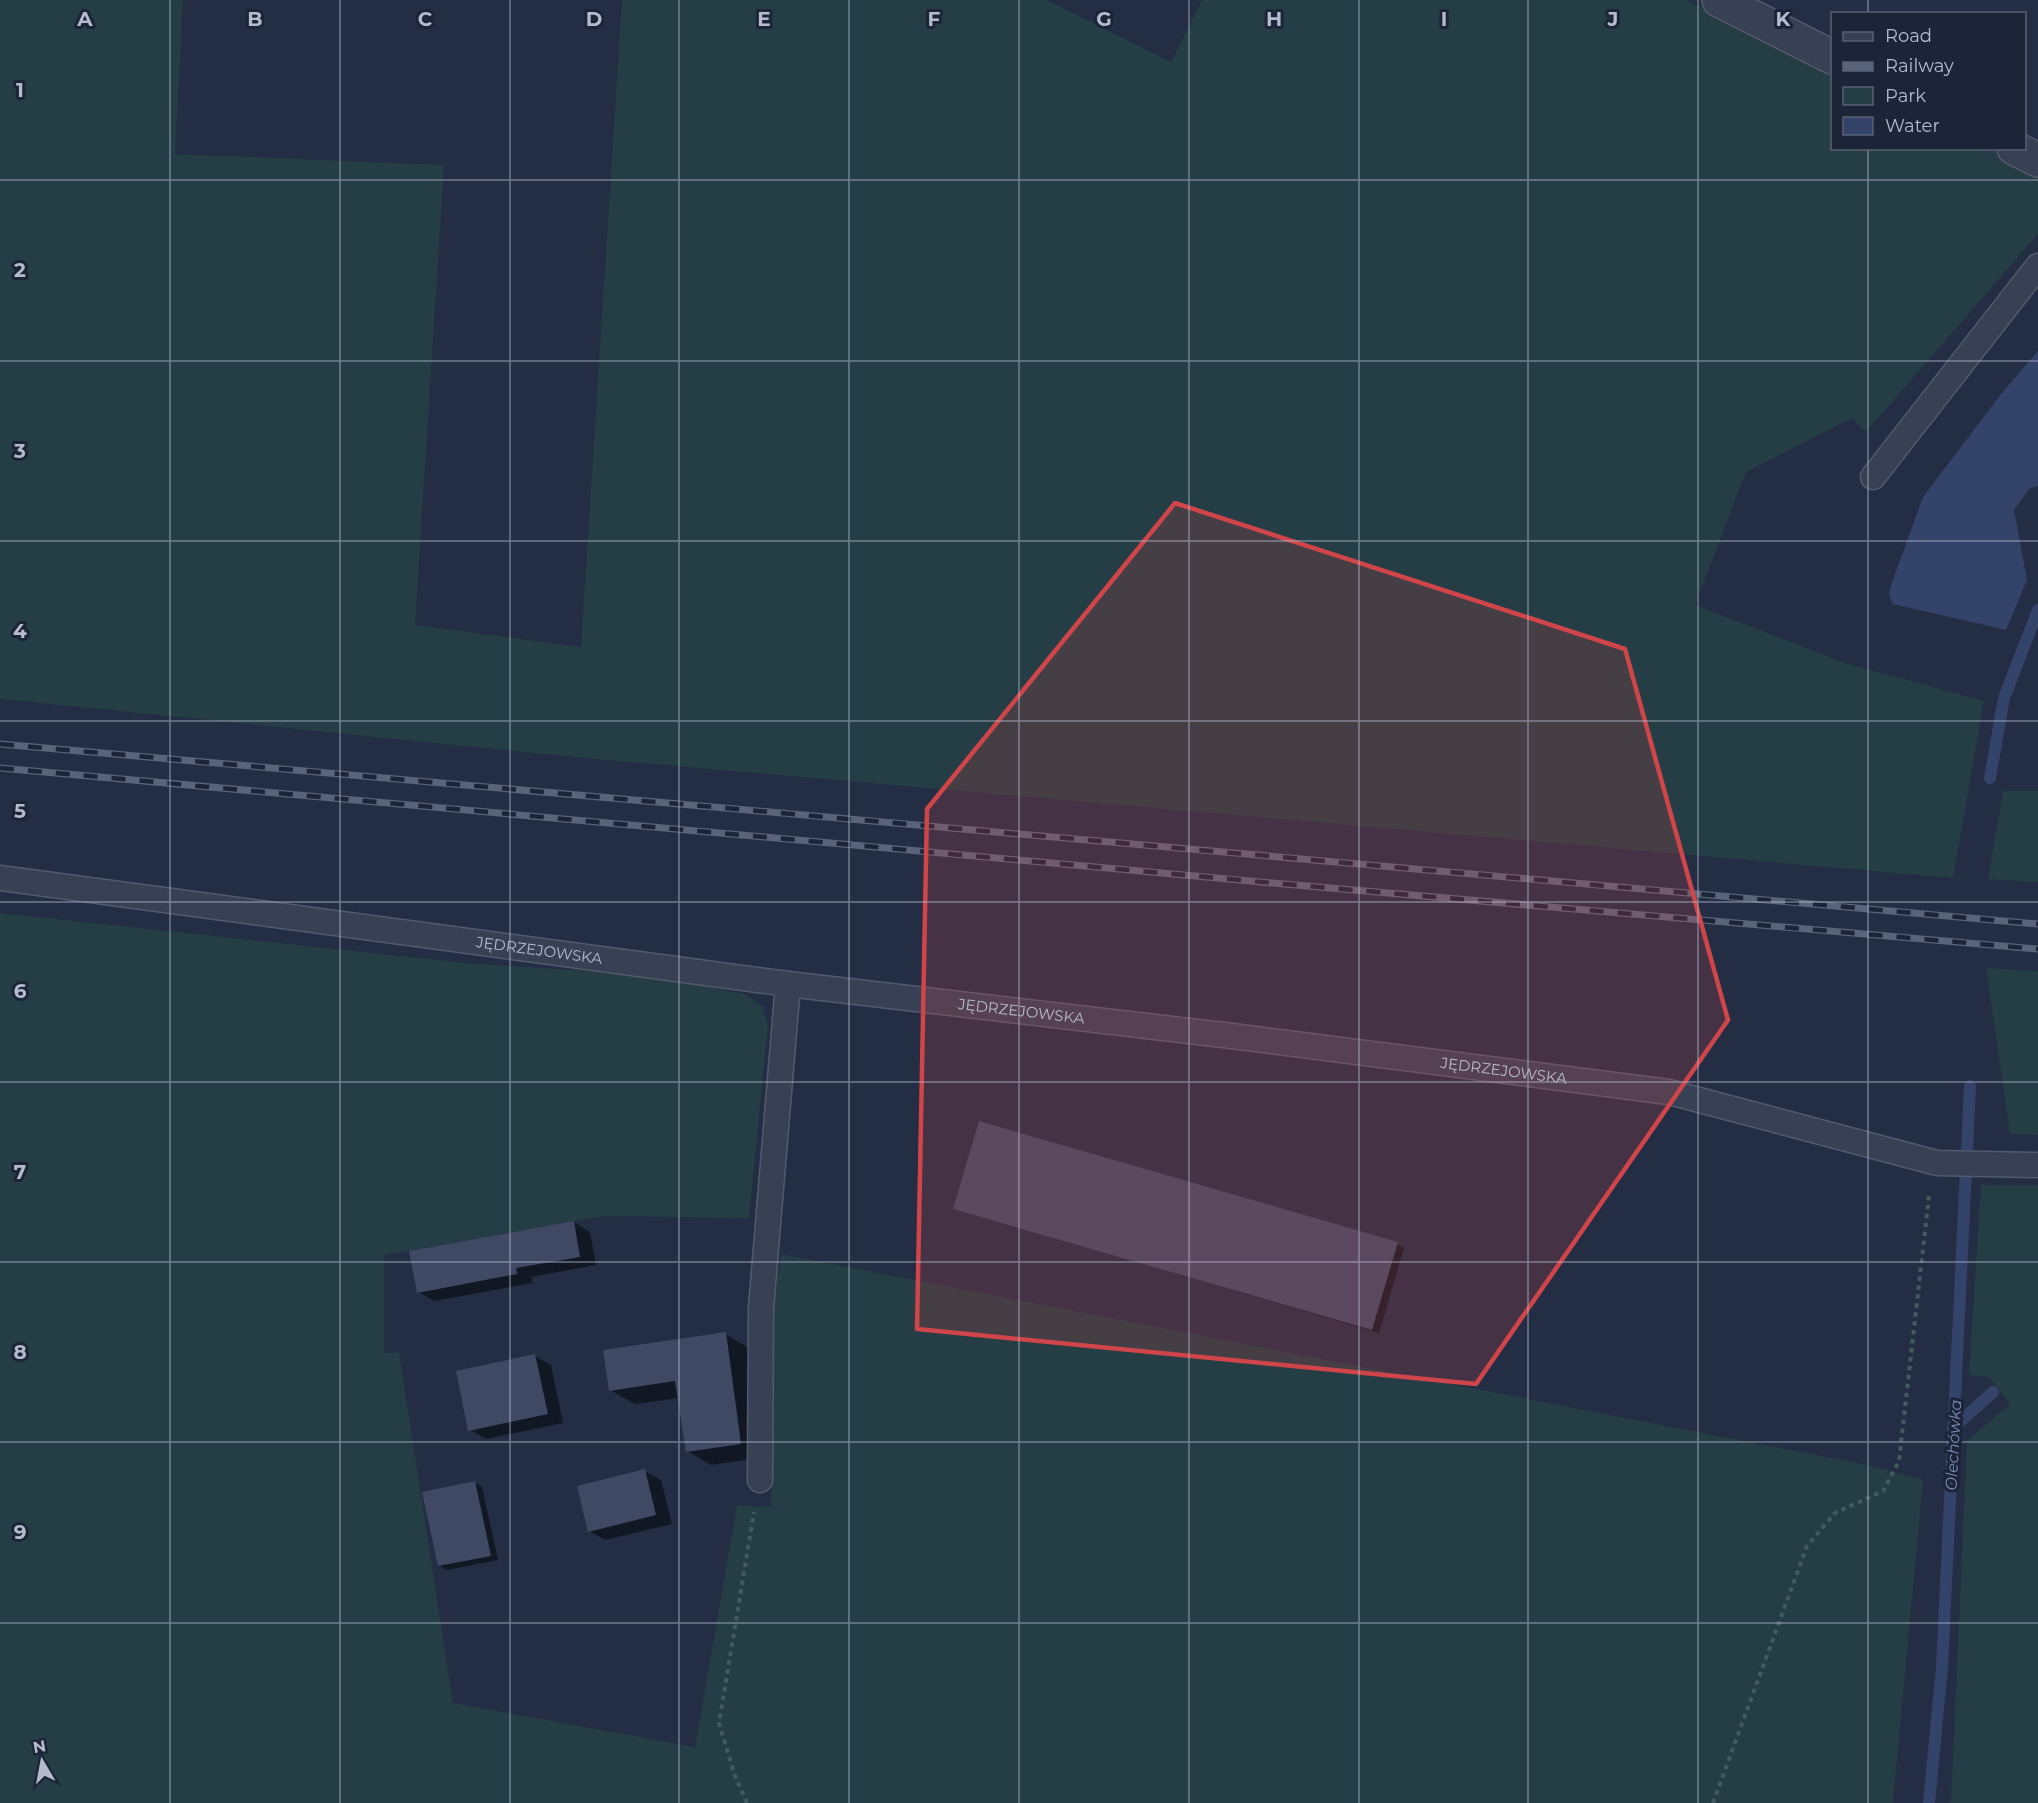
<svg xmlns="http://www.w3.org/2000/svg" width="2038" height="1803" font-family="Montserrat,sans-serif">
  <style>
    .green { fill: #253d44 }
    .water { fill: #34436a }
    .shadow { fill: #0007 }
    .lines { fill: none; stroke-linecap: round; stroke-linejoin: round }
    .stream { stroke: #34436a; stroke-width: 12 }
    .building { fill: #404964 }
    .service-casing { stroke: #535a6d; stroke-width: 27 }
    .minor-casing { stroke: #535a6d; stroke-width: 36 }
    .path { stroke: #445a61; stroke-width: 4; stroke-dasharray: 4.5 4.5; stroke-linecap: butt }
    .service { stroke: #384053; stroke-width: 24 }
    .minor { stroke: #384053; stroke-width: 33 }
    .rail-casing { stroke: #59637a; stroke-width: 7 }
    .rail { stroke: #1c2438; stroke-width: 4.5; stroke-dasharray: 14; stroke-linecap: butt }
    .marked { fill: #cf4549; fill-opacity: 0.2; stroke: #cf4549; stroke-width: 4.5; stroke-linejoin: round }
    .grid { fill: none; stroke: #b5bbcd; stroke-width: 1.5; stroke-opacity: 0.55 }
    .labels { text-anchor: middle; stroke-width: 6; stroke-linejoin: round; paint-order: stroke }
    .street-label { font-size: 15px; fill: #b5bbcd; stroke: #1c2438 }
    .water-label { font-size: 16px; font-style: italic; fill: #798cb7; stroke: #1c2438 }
    .grid-label { font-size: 20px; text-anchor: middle; font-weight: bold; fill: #b5bbcd; stroke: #1c2438; stroke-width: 6; stroke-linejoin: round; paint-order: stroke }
  </style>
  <rect width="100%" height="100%" fill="#232d43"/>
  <g class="green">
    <path d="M 0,0 L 183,0 L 175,154 L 444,165 L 415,625 L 581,647 L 622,0 L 1047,0 L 1171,62 L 1202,0 L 1686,0 L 1832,71 L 1832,148 L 1993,149 L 2038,170 L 2038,234 L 1866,432 L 1852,418 L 1746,472 L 1695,605 L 1845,663 L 1984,701 L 1953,878 L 574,757 L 0,699 Z"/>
    <path d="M 2003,791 L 2038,791 L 2038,882 L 1988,879 Z"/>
    <path d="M 0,913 L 475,964 L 642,974 L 745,994 L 763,1007 L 768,1025 L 749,1218 L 604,1216 L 384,1255 L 384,1353 L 399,1352 L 453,1703 L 695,1747 L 737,1505 L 771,1507 L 774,1301 L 781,1254 L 1868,1465 L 1923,1480 L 1893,1803 L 0,1803 Z"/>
    <path d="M 1986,968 L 2038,971 L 2038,1135 L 2010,1134 Z"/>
    <path d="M 1981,1185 L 2038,1185 L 2038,1803 L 1951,1803 L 1967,1441 L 2010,1404 L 1989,1377 L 1969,1375 Z"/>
  </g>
  <path class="water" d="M 2038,351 L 2038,486 L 2029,489 L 2014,510 L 2027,580 L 2006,630 L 1893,604 L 1889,595 L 1892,582 L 1923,497 L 2001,394 Z"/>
  <g class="shadow">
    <path d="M 955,1208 L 1397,1244 L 1404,1248 L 1379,1333 Z"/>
    <path d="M 574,1222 L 590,1232 L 596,1265 L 531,1277 L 533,1283 L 434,1301 L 418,1292 Z"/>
    <path d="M 725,1334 L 749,1348 L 765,1457 L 711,1465 L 687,1451 L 679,1398 L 635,1404 L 610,1390 Z"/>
    <path d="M 535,1356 L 551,1365 L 563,1423 L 486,1439 L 470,1430 Z"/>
    <path d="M 644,1471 L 661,1480 L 672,1524 L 605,1540 L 589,1531 Z"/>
    <path d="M 475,1483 L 482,1487 L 498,1560 L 447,1570 L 439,1565 Z"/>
  </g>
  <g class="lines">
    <g class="stream">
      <path d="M 1990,778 L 2004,698 L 2038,610"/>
      <path d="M 1953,1428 L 1993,1392"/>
      <path d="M 1929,1803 L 1942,1667 L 1970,1086"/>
    </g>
  </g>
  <g class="building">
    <path d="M 979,1121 L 1398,1242 L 1372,1330 L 953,1209 Z"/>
    <path d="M 574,1221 L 580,1257 L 516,1268 L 517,1274 L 417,1293 L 409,1251 Z"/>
    <path d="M 726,1332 L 741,1444 L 686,1452 L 675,1381 L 609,1391 L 603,1350 Z"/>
    <path d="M 535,1354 L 548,1414 L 468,1431 L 456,1371 Z"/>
    <path d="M 645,1469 L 656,1515 L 588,1532 L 577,1486 Z"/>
    <path d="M 475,1481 L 491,1556 L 438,1566 L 422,1492 Z"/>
  </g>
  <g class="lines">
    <g class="service-casing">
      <g id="service">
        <path d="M 1873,477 L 2038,266"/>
        <path id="s1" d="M 0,878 L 788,984 L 1232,1036 L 1669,1092 L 1937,1163 L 2038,1165"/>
        <path d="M 760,1480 L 761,1308 L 788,984"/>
      </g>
    </g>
    <g class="minor-casing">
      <g id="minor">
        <path d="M 1719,0 L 1832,57"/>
        <path d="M 2014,148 L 2038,160"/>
      </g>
    </g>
    <g class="path">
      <path d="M 747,1803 L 735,1776 L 719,1723 L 754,1512"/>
      <path d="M 1713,1803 L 1807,1546 L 1835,1513 L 1883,1491 L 1899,1461 L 1929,1196"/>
    </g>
    <use href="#service" class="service"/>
    <use href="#minor" class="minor"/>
    <g class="rail-casing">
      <g id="rail">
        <path d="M 0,744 L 2038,924"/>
        <path d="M 0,768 L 1284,884 L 2038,949"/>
      </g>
    </g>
    <use href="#rail" class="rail"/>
  </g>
  <path class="marked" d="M 1175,503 L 1625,649 L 1728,1020 L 1476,1384 L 917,1329 L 927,809 Z"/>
  <path class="grid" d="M 170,0 L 170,1803M 340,0 L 340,1803M 510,0 L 510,1803M 679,0 L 679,1803M 849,0 L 849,1803M 1019,0 L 1019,1803M 1189,0 L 1189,1803M 1359,0 L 1359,1803M 1528,0 L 1528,1803M 1698,0 L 1698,1803M 1868,0 L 1868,14M 1868,148 L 1868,1803M 0,180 L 2038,180M 0,361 L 2038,361M 0,541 L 2038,541M 0,721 L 2038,721M 0,902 L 2038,902M 0,1082 L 2038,1082M 0,1262 L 2038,1262M 0,1442 L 2038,1442M 0,1623 L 2038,1623"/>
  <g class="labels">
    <g class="street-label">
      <text dy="5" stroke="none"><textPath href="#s1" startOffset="544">JĘDRZEJOWSKA</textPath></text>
      <text dy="5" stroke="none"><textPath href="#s1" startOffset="1030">JĘDRZEJOWSKA</textPath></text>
      <text dy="5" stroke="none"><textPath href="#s1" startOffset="1516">JĘDRZEJOWSKA</textPath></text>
    </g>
    <g class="water-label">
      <text transform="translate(1953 1445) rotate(-87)" y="6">Olechówka</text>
    </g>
  </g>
  <g class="grid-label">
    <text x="85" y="26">A</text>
    <text x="255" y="26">B</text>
    <text x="425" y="26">C</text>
    <text x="594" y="26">D</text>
    <text x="764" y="26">E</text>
    <text x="934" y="26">F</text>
    <text x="1104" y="26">G</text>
    <text x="1274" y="26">H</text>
    <text x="1444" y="26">I</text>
    <text x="1613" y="26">J</text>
    <text x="1783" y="26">K</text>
    <text x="20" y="97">1</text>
    <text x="20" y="277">2</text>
    <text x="20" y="458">3</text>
    <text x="20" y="638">4</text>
    <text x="20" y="818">5</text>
    <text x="20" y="998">6</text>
    <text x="20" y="1179">7</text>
    <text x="20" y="1359">8</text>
    <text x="20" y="1539">9</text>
  </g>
  <rect x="1831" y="12" width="195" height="138" fill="#1c2438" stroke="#596074" stroke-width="1.5"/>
  <rect x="1843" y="32" width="30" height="9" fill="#384053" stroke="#596074" stroke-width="1.5"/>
  <text x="1885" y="42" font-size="18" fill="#b5bbcd">Road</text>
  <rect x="1843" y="62" width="30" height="9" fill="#59637a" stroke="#596074" stroke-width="1.5"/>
  <text x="1885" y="72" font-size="18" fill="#b5bbcd">Railway</text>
  <rect x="1843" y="87" width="30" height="18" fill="#253d44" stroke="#596074" stroke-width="1.5"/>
  <text x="1885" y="102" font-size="18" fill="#b5bbcd">Park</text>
  <rect x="1843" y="117" width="30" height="18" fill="#34436a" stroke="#596074" stroke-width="1.5"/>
  <text x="1885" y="132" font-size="18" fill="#b5bbcd">Water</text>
  <g transform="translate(42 1761) rotate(350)" stroke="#1c2438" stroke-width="4.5" paint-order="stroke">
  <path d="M0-4.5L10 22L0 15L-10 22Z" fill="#b5bbcd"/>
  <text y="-9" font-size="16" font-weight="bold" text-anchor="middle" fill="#b5bbcd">N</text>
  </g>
</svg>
